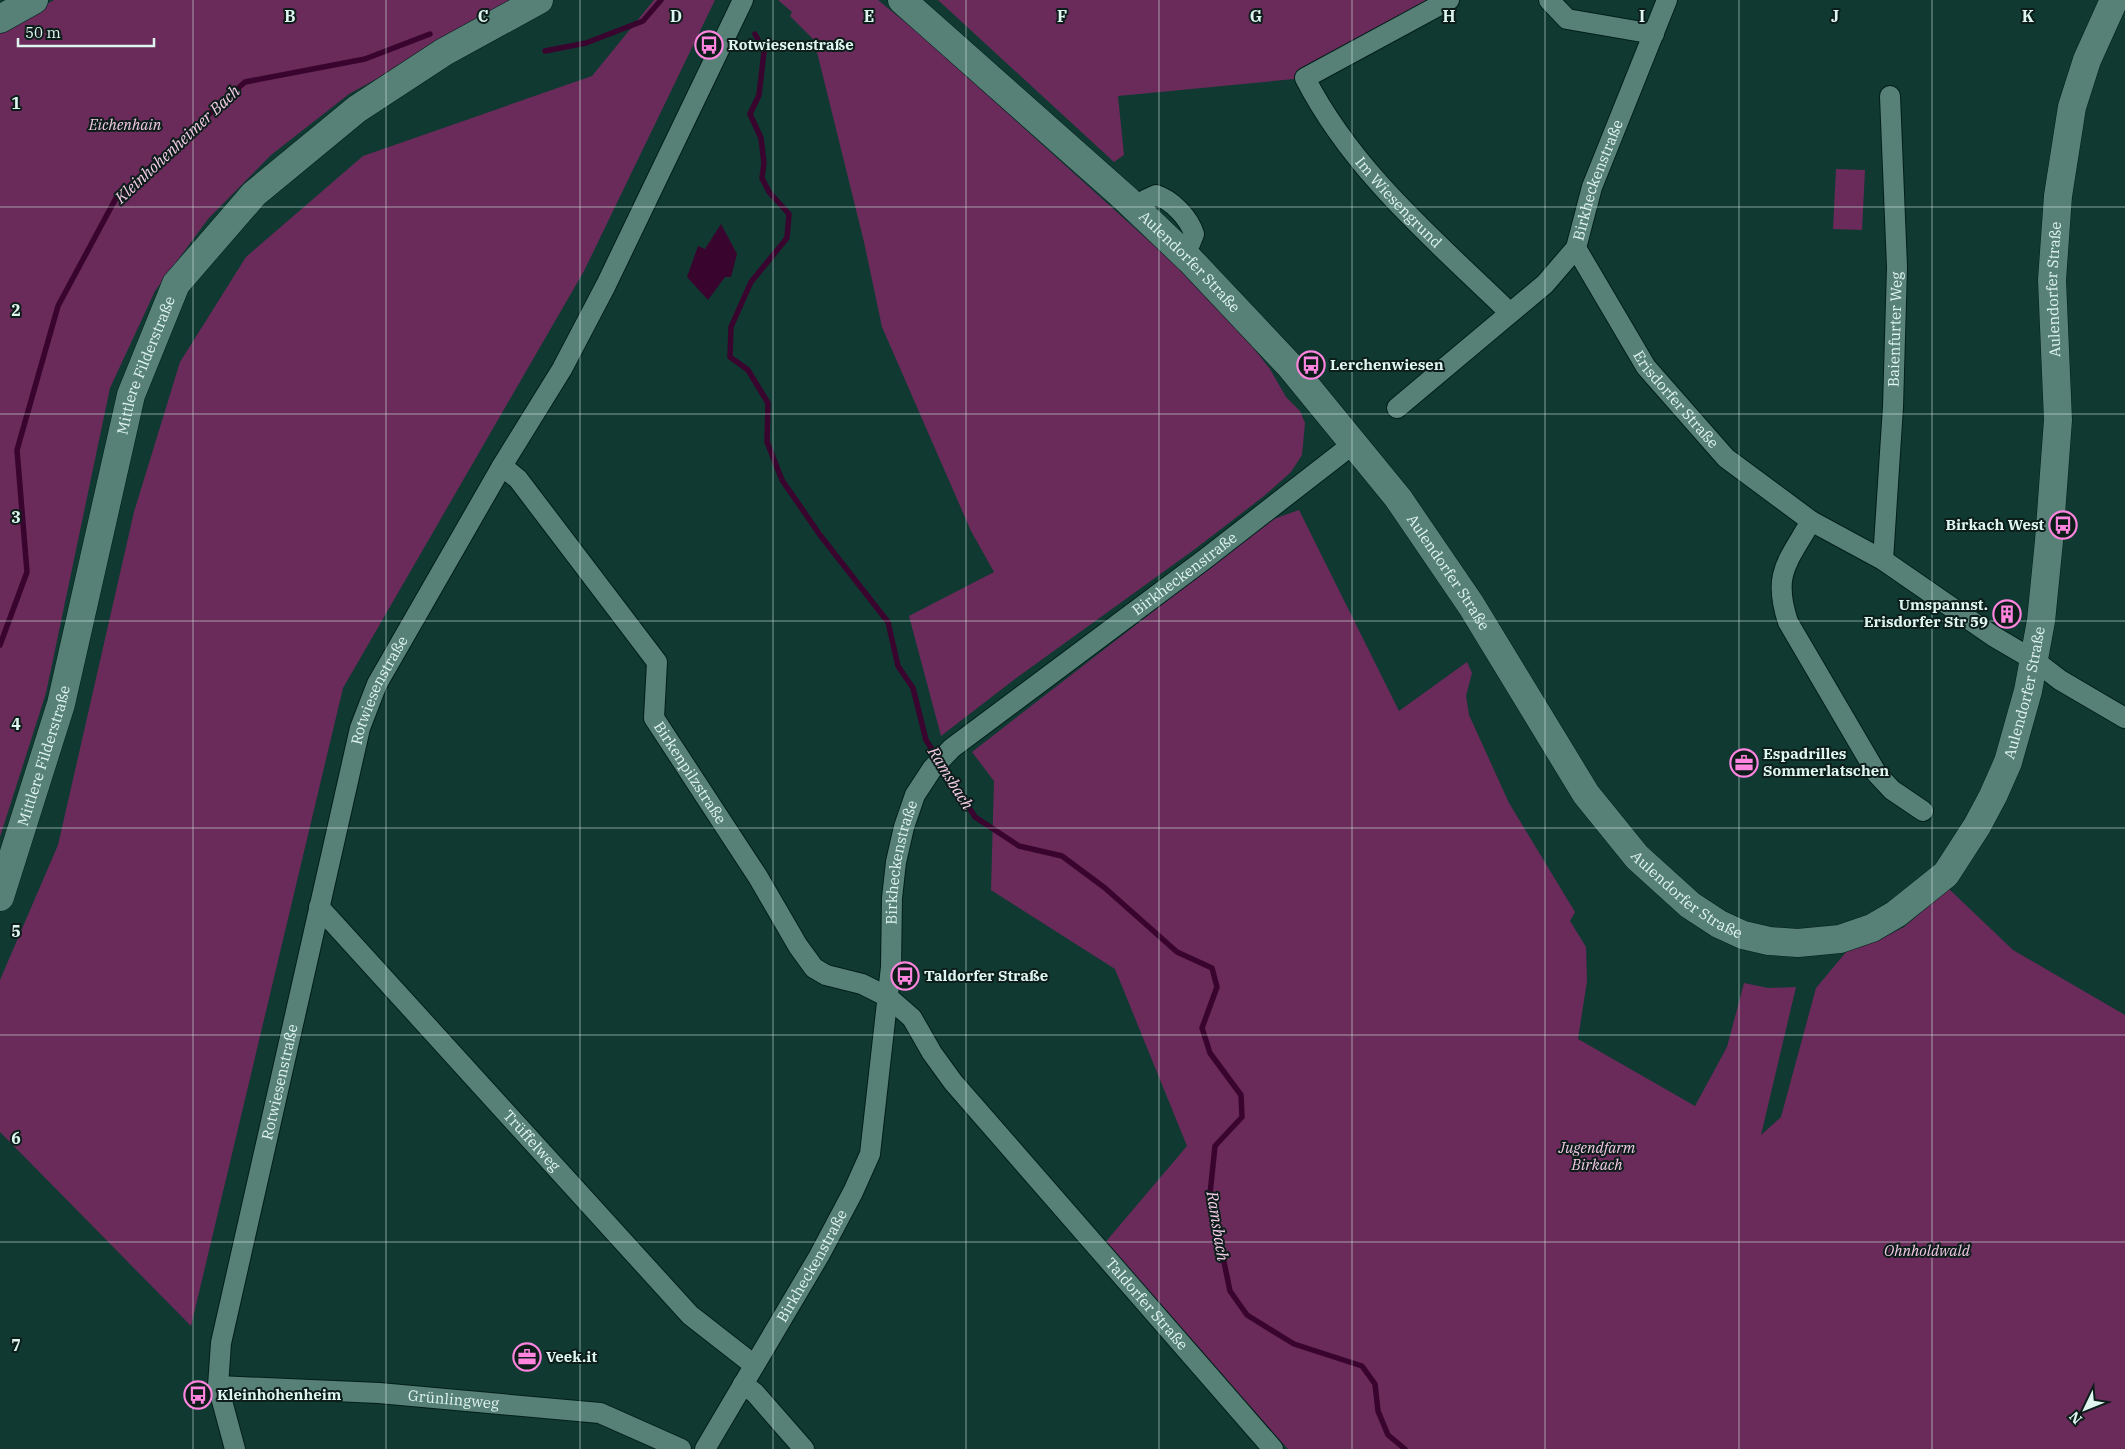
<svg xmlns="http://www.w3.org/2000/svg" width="2125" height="1449" font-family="'IBM Plex Serif',serif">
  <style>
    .green { fill: #6a2b5a }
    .water { fill: #39052e }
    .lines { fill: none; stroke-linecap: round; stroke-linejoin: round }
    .stream { stroke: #39052e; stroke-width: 5.5 }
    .street-casing { stroke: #011f1a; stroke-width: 22 }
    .secondary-casing { stroke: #011f1a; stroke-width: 29 }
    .street { stroke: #578077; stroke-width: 20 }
    .secondary { stroke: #578077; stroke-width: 28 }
    .grid { fill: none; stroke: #dff5ef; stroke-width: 1; stroke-opacity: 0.55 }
    .labels { text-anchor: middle; stroke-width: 4; stroke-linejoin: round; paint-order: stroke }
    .poi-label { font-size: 15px; font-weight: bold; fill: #dff5ef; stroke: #0c1d1a; text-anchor: start }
    .park-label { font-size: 15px; font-style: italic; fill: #f3c9e5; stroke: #0c1d1a }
    .street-label { font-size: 15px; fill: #dff5ef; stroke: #0c1d1a }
    .water-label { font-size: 16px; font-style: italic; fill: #f8ceea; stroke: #0c1d1a }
    .grid-label { font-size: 16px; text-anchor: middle; font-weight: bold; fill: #dff5ef; stroke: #0c1d1a; stroke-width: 4; stroke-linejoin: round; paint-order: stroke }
  </style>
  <rect width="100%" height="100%" fill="#103932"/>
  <g class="green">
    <path d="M 54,0 L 519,0 L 349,94 L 271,155 L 208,219 L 155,291 L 110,388 L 46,693 L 0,837 L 0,31 Z"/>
    <path d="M 654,0 L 715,0 L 584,271 L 343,688 L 191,1326 L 0,1132 L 0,980 L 58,845 L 134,512 L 180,362 L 246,257 L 363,156 L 592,76 Z"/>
    <path d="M 778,0 L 878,0 L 922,36 L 1191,279 L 1231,320 L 1270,369 L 1286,397 L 1300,411 L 1305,423 L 1302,455 L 1291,472 L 1264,496 L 1195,549 L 1015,679 L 941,736 L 909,616 L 994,572 L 971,531 L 882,327 L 864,242 L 814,40 L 790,16 L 792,12 Z"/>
    <path d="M 938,0 L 1442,0 L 1305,78 L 1118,96 L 1124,155 L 1114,162 Z"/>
    <path d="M 1836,169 L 1865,170 L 1862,230 L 1833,229 Z"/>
    <path d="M 1299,510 L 1399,711 L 1467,662 L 1472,673 L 1466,696 L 1469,715 L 1509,803 L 1575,912 L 1570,921 L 1586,947 L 1587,981 L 1578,1039 L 1695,1106 L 1727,1047 L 1744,983 L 1768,988 L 1796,987 L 1761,1135 L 1781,1117 L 1816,988 L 1847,951 L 1879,940 L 1904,927 L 1949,889 L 2013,950 L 2125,1015 L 2125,1449 L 1288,1449 L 1103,1245 L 1187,1146 L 1115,969 L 991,890 L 994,781 L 972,752 L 1271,520 Z"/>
  </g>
  <path class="water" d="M 721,224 L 737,254 L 731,277 L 725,277 L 708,300 L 687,277 L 698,246 L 705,249 Z"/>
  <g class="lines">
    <g class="stream">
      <path d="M 755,34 L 764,52 L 759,95 L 750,114 L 761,138 L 764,163 L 762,178 L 769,192 L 789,214 L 787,238 L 751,282 L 731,327 L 730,357 L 748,370 L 768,403 L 767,442 L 782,480 L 820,535 L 888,622 L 898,666 L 913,688 L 926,740 L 975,817 L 1019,846 L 1062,856 L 1105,888 L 1177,952 L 1212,968 L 1217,987 L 1202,1028 L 1210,1053 L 1241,1095 L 1242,1117 L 1215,1146 L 1210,1194 L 1230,1291 L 1247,1315 L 1294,1344 L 1362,1366 L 1375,1384 L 1378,1411 L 1388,1435 L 1405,1449"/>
      <path d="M 545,51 L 586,43 L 643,21 L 661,0"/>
      <path d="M 0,645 L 27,572 L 17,450 L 58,306 L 116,198 L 245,82 L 365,59 L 430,34"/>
    </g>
    <g class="street-casing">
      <g id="street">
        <path id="s1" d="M 1449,0 L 1305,78 C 1353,172 1435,240 1510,313"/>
        <path d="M 1549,0 L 1567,19 L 1654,34"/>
        <path d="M 1145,200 L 1156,195 C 1172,200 1189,218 1194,234 L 1190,244"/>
        <path id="s2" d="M 1576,248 L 1646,367 L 1726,458 L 1811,521 L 1883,560 L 1993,636 L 2034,660 L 2060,680 L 2125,718"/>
        <path id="s3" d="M 1397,408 L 1545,284 L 1576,248 L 1592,187 L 1667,0"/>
        <path id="s4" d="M 502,466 L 518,479 L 657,662 L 654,718 L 758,877 L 798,946 L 814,968 L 826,975 L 862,984 L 888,997 L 912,1018 L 932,1053 L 953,1082 L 1273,1449"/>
        <path d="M 1811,521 C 1788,562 1772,573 1788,622 L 1877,774 L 1892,790 L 1923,811"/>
        <path id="s5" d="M 1883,560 L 1893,407 L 1897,267 L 1890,96"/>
        <path id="s6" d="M 319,907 L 690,1315 L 754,1365"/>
        <path d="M 743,1384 L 755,1393 L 804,1449"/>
        <path id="s7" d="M 218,1386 L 379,1393 L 600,1413 L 681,1449"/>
        <path id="s8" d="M 235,1449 L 218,1386 L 221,1343 L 360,728 L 377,684 L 502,466 L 562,369 L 606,285 L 743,0"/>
        <path id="s9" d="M 705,1449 L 819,1256 L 853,1192 L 870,1154 L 891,967 L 892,898 L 896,862 L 904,827 L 915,795 L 932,769 L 952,748 L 1205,559 L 1353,444"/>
      </g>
    </g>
    <g class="secondary-casing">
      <g id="secondary">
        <path id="s10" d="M 902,0 L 1125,198 L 1190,260 L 1290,366 L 1398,498 L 1471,605 L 1586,794 L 1637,857 L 1690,905 L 1719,924 L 1743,935 L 1769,941 L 1798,943 L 1840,939 L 1872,928 L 1896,914 L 1946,874 L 1977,826 L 1993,796 L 2008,762 L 2028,691 L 2041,621 L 2049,541 L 2058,420 L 2052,280 L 2058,196 L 2072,107 L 2087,60 L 2114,0"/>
        <path d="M 0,19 L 34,0"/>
        <path id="s11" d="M 0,897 L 61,704 L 131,395 L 176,284 L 254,194 L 357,109 L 444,52 L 539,0"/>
      </g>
    </g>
    <use href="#street" class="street"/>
    <use href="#secondary" class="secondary"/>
  </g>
  <path class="grid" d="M 193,0 L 193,1449M 386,0 L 386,1449M 580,0 L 580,1449M 773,0 L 773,1449M 966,0 L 966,1449M 1159,0 L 1159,1449M 1352,0 L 1352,1449M 1545,0 L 1545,1449M 1739,0 L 1739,1449M 1932,0 L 1932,1449M 0,207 L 2125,207M 0,414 L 2125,414M 0,621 L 2125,621M 0,828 L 2125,828M 0,1035 L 2125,1035M 0,1242 L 2125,1242"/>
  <defs>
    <g id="bus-ring" transform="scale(1.4375)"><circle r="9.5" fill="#0c1d1a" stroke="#ff85de" stroke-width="1.5"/><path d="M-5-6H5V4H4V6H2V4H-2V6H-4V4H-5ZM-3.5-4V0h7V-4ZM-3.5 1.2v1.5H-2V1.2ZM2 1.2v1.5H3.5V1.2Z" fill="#ff85de"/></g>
    <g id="building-ring" transform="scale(1.4375)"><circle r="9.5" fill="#0c1d1a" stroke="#ff85de" stroke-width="1.5"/><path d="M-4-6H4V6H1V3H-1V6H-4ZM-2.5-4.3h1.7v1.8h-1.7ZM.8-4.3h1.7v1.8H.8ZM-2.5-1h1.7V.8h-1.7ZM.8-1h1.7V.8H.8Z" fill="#ff85de"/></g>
    <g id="office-ring" transform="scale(1.4375)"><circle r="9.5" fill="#0c1d1a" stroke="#ff85de" stroke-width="1.5"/><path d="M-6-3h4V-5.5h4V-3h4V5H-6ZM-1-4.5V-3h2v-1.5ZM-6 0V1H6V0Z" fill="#ff85de"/></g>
  </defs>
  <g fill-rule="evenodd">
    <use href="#bus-ring" x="709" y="45"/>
    <use href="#bus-ring" x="1311" y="365"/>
    <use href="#bus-ring" x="2063" y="525"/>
    <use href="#building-ring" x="2007" y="614"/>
    <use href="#office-ring" x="1744" y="763"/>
    <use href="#bus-ring" x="905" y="976"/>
    <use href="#office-ring" x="527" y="1357"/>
    <use href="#bus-ring" x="198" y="1395"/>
  </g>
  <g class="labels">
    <g class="poi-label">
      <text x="728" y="50">Rotwiesenstraße</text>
      <text x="1330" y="370">Lerchenwiesen</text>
      <text x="2044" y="530" text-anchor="end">Birkach West</text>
      <text x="1988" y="610" text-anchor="end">Umspannst.<tspan x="1988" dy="17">Erisdorfer Str 59</tspan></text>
      <text x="1763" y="759">Espadrilles<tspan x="1763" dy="17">Sommerlatschen</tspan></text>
      <text x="924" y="981">Taldorfer Straße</text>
      <text x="546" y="1362">Veek.it</text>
      <text x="217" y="1400">Kleinhohenheim</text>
    </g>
    <g class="park-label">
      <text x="125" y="130">Eichenhain</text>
      <text x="1597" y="1153">Jugendfarm<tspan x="1597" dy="17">Birkach</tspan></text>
      <text x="1927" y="1256">Ohnholdwald</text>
    </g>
    <g class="street-label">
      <text dy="5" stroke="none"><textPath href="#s3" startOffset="312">Birkheckenstraße</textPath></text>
      <text dy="5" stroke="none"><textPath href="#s1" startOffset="320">Im Wiesengrund</textPath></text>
      <text dy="5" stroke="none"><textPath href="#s10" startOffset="389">Aulendorfer Straße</textPath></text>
      <text dy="5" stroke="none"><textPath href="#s10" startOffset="2098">Aulendorfer Straße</textPath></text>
      <text dy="5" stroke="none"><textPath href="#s5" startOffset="231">Baienfurter Weg</textPath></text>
      <text dy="5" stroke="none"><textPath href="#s11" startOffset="552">Mittlere Filderstraße</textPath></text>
      <text dy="5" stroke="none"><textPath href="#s2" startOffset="182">Erisdorfer Straße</textPath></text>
      <text dy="5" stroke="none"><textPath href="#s10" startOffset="794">Aulendorfer Straße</textPath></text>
      <text dy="5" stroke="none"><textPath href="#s9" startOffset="1052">Birkheckenstraße</textPath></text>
      <text dy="5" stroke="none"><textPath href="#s8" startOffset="781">Rotwiesenstraße</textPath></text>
      <text dy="5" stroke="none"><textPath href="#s10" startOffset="1692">Aulendorfer Straße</textPath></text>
      <text dy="5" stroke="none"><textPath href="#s11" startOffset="148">Mittlere Filderstraße</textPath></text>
      <text dy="5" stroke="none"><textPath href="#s4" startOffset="372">Birkenpilzstraße</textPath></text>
      <text dy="5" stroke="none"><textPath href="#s9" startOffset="632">Birkheckenstraße</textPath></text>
      <text dy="5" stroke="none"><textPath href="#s10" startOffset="1199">Aulendorfer Straße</textPath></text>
      <text dy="5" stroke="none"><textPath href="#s8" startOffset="376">Rotwiesenstraße</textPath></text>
      <text dy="5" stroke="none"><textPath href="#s6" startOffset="316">Trüffelweg</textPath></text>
      <text dy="5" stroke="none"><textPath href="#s9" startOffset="212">Birkheckenstraße</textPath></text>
      <text dy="5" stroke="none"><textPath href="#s4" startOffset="1086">Taldorfer Straße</textPath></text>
      <text dy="5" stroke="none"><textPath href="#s7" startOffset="236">Grünlingweg</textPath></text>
    </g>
    <g class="water-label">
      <text transform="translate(177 144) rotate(-43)" y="6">Kleinhohenheimer Bach</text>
      <text transform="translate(951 778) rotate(58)" y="6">Ramsbach</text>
      <text transform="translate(1218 1226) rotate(81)" y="6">Ramsbach</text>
    </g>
  </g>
  <g class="grid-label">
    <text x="290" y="22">B</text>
    <text x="483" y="22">C</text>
    <text x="676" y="22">D</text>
    <text x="869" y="22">E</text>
    <text x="1062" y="22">F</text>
    <text x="1256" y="22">G</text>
    <text x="1449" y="22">H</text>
    <text x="1642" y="22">I</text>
    <text x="1835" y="22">J</text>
    <text x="2028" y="22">K</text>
    <text x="16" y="109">1</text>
    <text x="16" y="316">2</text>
    <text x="16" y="523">3</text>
    <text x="16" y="730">4</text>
    <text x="16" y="937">5</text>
    <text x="16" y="1144">6</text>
    <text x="16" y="1351">7</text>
  </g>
  <g transform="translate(2085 1409) rotate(227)" stroke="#0c1d1a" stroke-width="4" paint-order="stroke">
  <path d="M0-4L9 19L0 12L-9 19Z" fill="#dff5ef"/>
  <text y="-8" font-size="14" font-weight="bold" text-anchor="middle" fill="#dff5ef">N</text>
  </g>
  <path d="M18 38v8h136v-8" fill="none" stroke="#dff5ef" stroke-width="2.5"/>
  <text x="25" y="38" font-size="15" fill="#dff5ef" stroke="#0c1d1a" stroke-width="4" paint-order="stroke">50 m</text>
</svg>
